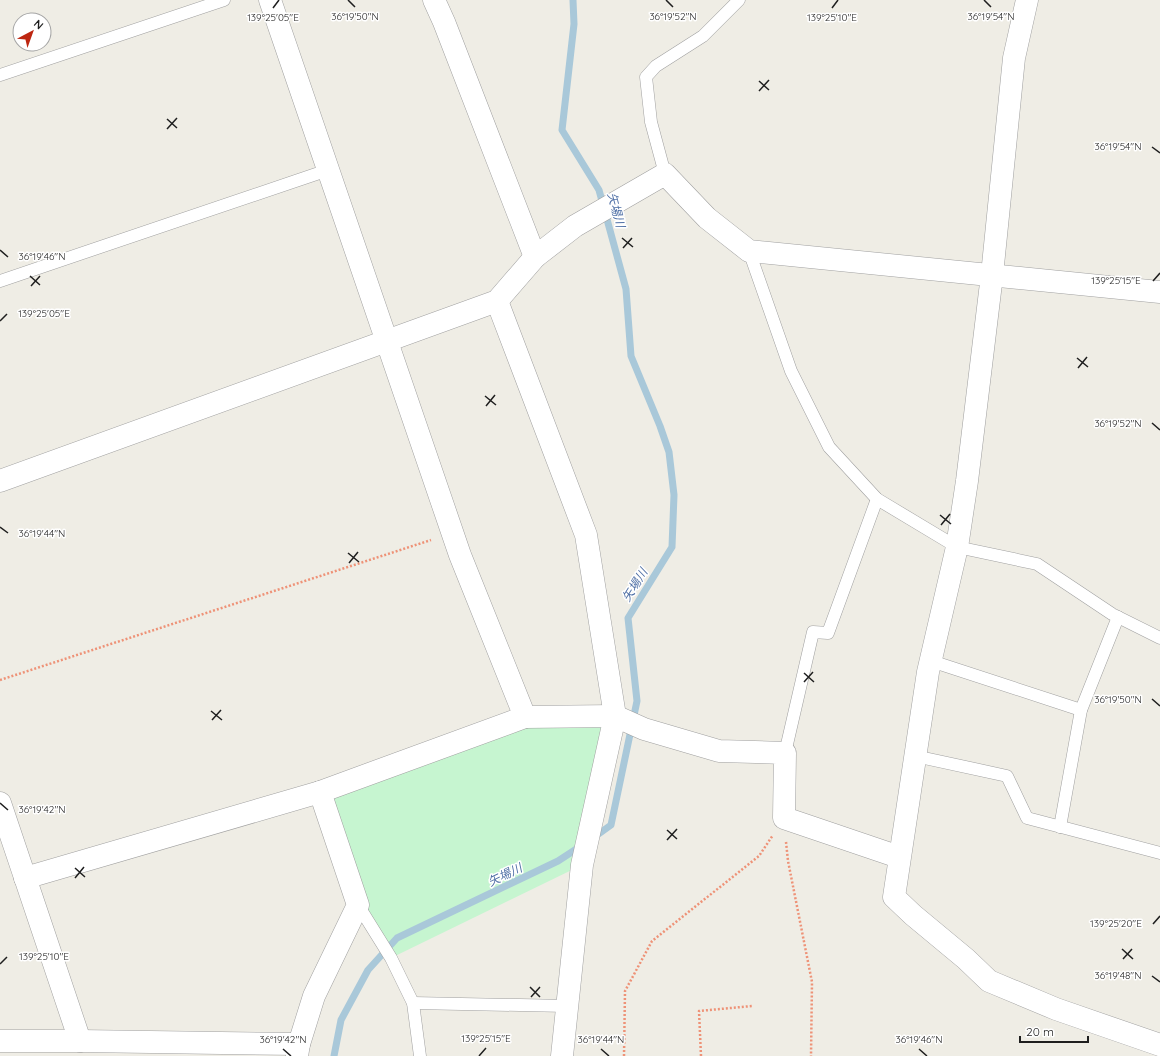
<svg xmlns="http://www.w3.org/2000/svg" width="1160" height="1056" font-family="Quicksand,'Noto Sans JP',sans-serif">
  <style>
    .park { fill: #c6f5d0 }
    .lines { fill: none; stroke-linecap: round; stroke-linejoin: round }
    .stream { stroke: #a9c8d9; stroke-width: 7 }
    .service-casing { stroke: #a0a0a0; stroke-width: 13 }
    .minor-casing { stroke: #a0a0a0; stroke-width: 23 }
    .path { stroke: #ee9277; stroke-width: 2.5; stroke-dasharray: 2 2; stroke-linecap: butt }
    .service { stroke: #fff; stroke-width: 12 }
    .minor { stroke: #fff; stroke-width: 22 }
    .ticks { fill: none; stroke: #1f1f1f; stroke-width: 1.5 }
    .labels { text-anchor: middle; stroke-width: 3; stroke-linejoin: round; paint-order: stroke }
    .water-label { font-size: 12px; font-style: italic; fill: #5272a7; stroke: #fff }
    .ticks-label { font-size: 10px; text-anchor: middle; fill: #1f1f1f; stroke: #fff; stroke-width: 3; stroke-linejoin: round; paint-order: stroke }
  </style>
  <rect width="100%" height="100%" fill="#efede5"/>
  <path class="park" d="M 615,716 L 582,865 L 391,958 L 358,905 L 320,792 L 525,717 Z"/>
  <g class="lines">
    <g class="stream">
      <path d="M 573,0 L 574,24 L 562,130 L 599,190 L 626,289 L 631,356 L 660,426 L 669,452 L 674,495 L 672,547 L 628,618 L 637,701 L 611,825 L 593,838"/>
      <path d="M 334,1056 L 341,1020 L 368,970 L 397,938 L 558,861 L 581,846"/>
    </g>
    <g class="service-casing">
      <g id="service">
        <path d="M 0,75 L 224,0"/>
        <path d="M 665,174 L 651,122 L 646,77 L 656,66 L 703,36 L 739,0"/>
        <path d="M 749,251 L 791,371 L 829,447 L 877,499 L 957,547 L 1037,564 L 1112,614 L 1160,638"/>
        <path d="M 0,281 L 328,170"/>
        <path d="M 931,661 L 1081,710"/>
        <path d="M 785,753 L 813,632 L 828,633 L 877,499"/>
        <path d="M 915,756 L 1007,776 L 1027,818 L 1160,853"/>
        <path d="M 1060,827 L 1081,710 L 1118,617"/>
        <path d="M 358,905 L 391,958 L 413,1003 L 420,1056"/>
        <path d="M 413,1003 L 567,1006"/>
      </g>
    </g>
    <g class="minor-casing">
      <g id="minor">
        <path d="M 270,0 L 460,555 L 525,717"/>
        <path d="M 434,0 L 444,22 L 535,257"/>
        <path d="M 1027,0 L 1014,58 L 992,275 L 967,481 L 957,547 L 928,672 L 894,897 L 913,915 L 966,959 L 989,981 L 1056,1009 L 1160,1045"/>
        <path d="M 497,301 L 586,535 L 615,716 L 582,865 L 562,1056"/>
        <path d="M 0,481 L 497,301 L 535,257 L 575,226 L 665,174 L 707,218 L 749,251 L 1160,292"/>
        <path d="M 0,803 L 80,1041"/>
        <path d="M 25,878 L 320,792 L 525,717 L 615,716 L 644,729 L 719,751 L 785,753 L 784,818 L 899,857"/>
        <path d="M 0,1041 L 80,1041 L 299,1044"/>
        <path d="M 297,1056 L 299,1044 L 314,996 L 358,905 L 320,792"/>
      </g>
    </g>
    <g class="path">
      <path d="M 0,680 L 431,540"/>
      <path d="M 786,842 L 788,861 L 812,982 L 811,1056"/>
      <path d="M 624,1056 L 625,991 L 652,941 L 759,856 L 773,835"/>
      <path d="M 701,1056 L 699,1011 L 752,1006"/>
    </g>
    <use href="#service" class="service"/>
    <use href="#minor" class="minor"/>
  </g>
  <path class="ticks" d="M 348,0 L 355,7M 666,0 L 673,7M 984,0 L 991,7M 273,8 L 279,0M 832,8 L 838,0M 759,81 L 769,90M 759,91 L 769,80M 167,119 L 177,128M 167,129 L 177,118M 1152,147 L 1160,153M 622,238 L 633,247M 623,248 L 632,238M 0,250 L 8,257M 30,276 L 40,285M 1153,281 L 1160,273M 31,286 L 40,276M 0,321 L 7,314M 1077,358 L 1088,367M 1078,368 L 1087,357M 485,396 L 496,405M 486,406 L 495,395M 1152,423 L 1160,430M 940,515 L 951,524M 941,525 L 950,514M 0,527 L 8,533M 348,553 L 359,562M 349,563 L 358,552M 804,673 L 814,682M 804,682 L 813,672M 1152,699 L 1160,706M 211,711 L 222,720M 212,720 L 221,710M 0,803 L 8,810M 667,830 L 677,839M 667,840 L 677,829M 75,868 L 85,877M 75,878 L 84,867M 1153,924 L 1160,916M 1122,949 L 1133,959M 1123,959 L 1132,949M 0,964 L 7,957M 1152,976 L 1160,982M 530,987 L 540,997M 531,997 L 540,987M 283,1049 L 291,1056M 601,1049 L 609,1056M 919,1049 L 927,1056M 479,1056 L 486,1048"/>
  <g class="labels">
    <g class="water-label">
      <text transform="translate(616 210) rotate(75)" y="4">矢場川</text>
      <text transform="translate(635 585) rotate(-58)" y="4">矢場川</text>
      <text transform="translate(505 875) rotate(-26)" y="4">矢場川</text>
    </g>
  </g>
  <g class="ticks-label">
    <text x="355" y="20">36°19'50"N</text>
    <text x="673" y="20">36°19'52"N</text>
    <text x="991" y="20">36°19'54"N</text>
    <text x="273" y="21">139°25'05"E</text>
    <text x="832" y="21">139°25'10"E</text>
    <text x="1118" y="150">36°19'54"N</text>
    <text x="42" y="260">36°19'46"N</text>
    <text x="1116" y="284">139°25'15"E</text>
    <text x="44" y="317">139°25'05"E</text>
    <text x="1118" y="427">36°19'52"N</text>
    <text x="42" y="537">36°19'44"N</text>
    <text x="1118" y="703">36°19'50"N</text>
    <text x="42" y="813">36°19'42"N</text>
    <text x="1116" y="927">139°25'20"E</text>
    <text x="44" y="960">139°25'10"E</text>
    <text x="1118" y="979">36°19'48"N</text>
    <text x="486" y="1042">139°25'15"E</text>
    <text x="283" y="1043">36°19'42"N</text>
    <text x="601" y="1043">36°19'44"N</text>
    <text x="919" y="1043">36°19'46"N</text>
  </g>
  <g transform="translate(32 32) rotate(41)"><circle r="19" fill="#ffffff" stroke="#a5a5a5"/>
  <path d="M0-3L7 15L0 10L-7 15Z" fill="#bd2610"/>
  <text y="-6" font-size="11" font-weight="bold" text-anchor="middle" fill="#1f1f1f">N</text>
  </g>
  <path d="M1020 1036v6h68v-6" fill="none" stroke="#1f1f1f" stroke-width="2"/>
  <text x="1026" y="1036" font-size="12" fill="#1f1f1f" stroke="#ffffff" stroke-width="3" paint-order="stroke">20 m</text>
</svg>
